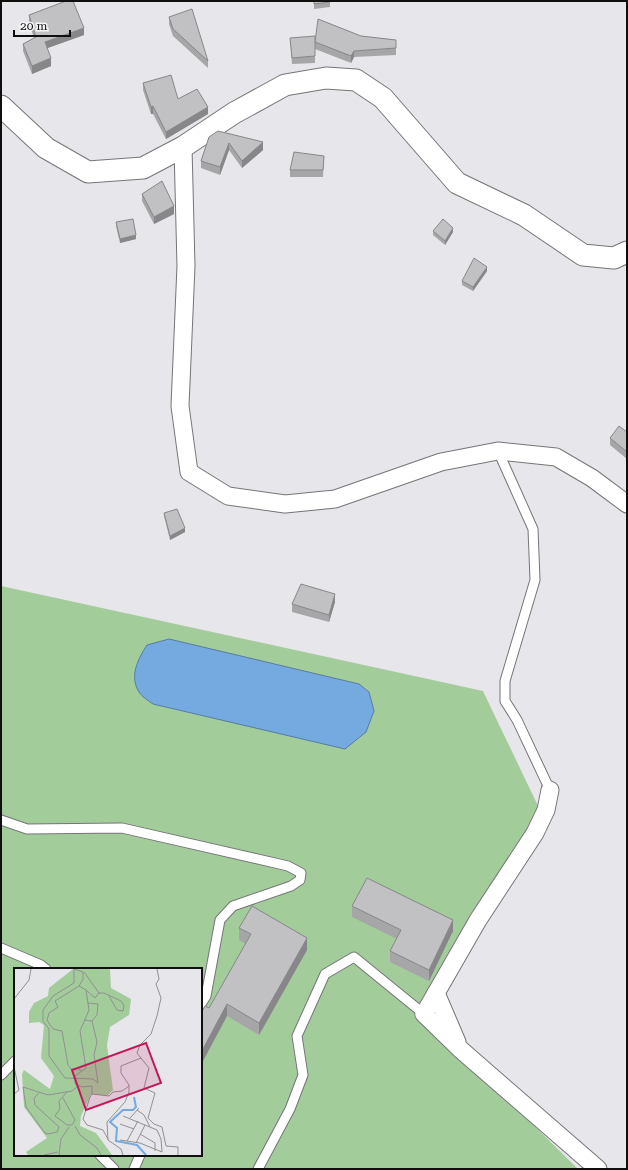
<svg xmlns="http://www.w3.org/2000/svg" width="628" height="1170" font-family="'Roboto Serif',serif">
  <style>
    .green { fill: #a3cc9b; fill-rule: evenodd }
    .water { fill: #75aae1; stroke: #567ca2 }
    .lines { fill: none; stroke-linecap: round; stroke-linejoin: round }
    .service-casing { stroke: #757578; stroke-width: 11 }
    .minor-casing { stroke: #757578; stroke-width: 19 }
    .tertiary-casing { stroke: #757578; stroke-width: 23 }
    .service { stroke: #fff; stroke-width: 9 }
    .minor { stroke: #fff; stroke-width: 17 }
    .tertiary { stroke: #fff; stroke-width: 21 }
    .wall { fill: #a6a6a9 }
    .shaded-wall { fill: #878789 }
    .building { fill: #c1c1c4; stroke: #878789 }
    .inset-river { fill: none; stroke: #75aae1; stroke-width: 2 }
    .inset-road { fill: none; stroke: #919093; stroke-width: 1 }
    .view { fill: #c2185b; fill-opacity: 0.15; stroke: #c2185b; stroke-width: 2 }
    .inset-edge { fill: none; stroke: #0f0f10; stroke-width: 2 }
  </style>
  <rect width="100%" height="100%" fill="#e7e6ea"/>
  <path class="green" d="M 1,586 L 483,691 L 539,808 L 421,1014 L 578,1169 L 1,1169 ZM 15,969 L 201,969 L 201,1155 L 15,1155 Z"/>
  <path class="water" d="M 169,639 L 359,684 L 369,692 L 374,711 L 366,732 L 345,749 L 153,704 C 149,701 142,697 139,692 C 129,676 138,659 147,645 Z"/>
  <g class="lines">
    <g class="service-casing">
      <g id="service">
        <path d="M 498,451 L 533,529 L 535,580 L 505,681 L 505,701 L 517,720 L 550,790"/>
        <path d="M 1,820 L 27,829 L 122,828 L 288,866 L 301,873 L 300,880 L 291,886 L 233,906 L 220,920 L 206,996 L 201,1004"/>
        <path d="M 1,948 L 41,965 L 46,969"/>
        <path d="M 1,1075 L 15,1061"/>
        <path d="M 100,1155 L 114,1169"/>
        <path d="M 134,1169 L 140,1155"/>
        <path d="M 258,1169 L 290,1109 L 303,1075 L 297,1036 L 325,974 L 354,957 L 424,1014"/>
      </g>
    </g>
    <g class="minor-casing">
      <g id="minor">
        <path d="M 183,147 L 186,266 L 180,406 L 189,472 L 228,496 L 285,504 L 335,499 L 441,462 L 498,451 L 556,457 L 592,478 L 627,504"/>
        <path d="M 550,790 L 546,810 L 535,833 L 478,920 L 424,1014 L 460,1049 L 598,1169"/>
        <path d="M 436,993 L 457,1042"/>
      </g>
    </g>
    <g class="tertiary-casing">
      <path id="tertiary" d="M 1,106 L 46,148 L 88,172 L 143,168 L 183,147 L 234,113 L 285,85 L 326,78 L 356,80 L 383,98 L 457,183 L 524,215 L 583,255 L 614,258 L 627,252"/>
    </g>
    <use href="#service" class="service"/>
    <use href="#minor" class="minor"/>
    <use href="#tertiary" class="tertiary"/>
  </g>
  <g class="wall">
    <path d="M 314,1 L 330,1 L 330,7 L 314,9 Z"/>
    <path d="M 29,15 L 84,35 L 47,48 L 51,66 L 32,74 L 23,51 L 23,44 L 34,38 L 29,23 Z"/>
    <path d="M 169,17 L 208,61 L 208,68 L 173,36 L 169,24 Z"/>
    <path d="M 361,36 L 396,40 L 396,55 L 354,57 L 351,63 L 315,49 L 315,47 L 315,63 L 292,64 L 290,38 Z"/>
    <path d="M 143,83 L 178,99 L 208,114 L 166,139 L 153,114 L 151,114 L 143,90 Z"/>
    <path d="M 209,137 L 263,150 L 242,168 L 229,150 L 220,175 L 201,168 L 201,161 Z"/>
    <path d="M 324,156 L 323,177 L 290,177 L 290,170 Z"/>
    <path d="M 142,194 L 174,214 L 154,224 L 142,201 Z"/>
    <path d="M 116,222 L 136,239 L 120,243 L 116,226 Z"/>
    <path d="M 433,231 L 453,232 L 445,245 L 433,235 Z"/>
    <path d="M 487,271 L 473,291 L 462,285 L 462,281 Z"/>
    <path d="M 627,432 L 627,459 L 610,445 L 610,438 Z"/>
    <path d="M 164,513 L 185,532 L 170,540 L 164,516 Z"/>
    <path d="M 335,602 L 329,622 L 292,612 L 292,604 Z"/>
    <path d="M 352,906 L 453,931 L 429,981 L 390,962 L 390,951 L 397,939 L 352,917 Z"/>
    <path d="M 239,928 L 307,950 L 259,1035 L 227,1016 L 203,1061 L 201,1060 L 201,1013 L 209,1008 L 246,944 L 239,940 Z"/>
  </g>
  <g class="shaded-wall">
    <path d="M 84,28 L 84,35 L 45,49 L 45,42 Z"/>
    <path d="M 354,51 L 354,57 L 351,63 L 351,56 Z"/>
    <path d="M 51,58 L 51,66 L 32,74 L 32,66 Z"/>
    <path d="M 153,106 L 153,114 L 151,114 L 151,107 Z"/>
    <path d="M 208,107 L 208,114 L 166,139 L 166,132 Z"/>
    <path d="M 263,142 L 263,150 L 242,168 L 242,161 Z"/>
    <path d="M 229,143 L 229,150 L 220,175 L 220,167 Z"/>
    <path d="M 174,206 L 174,214 L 154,224 L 154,217 Z"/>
    <path d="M 453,228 L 453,232 L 445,245 L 445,241 Z"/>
    <path d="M 136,235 L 136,239 L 120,243 L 120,239 Z"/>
    <path d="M 487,267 L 487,271 L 473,291 L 473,287 Z"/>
    <path d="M 185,528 L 185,532 L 170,540 L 170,536 Z"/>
    <path d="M 335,594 L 335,602 L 329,622 L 329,615 Z"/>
    <path d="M 453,920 L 453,931 L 429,981 L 429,970 Z"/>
    <path d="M 307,938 L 307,950 L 259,1035 L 259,1023 Z"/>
    <path d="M 227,1004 L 227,1016 L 203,1061 L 203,1049 Z"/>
  </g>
  <g class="building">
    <path d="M 66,1 L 73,1 L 84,28 L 45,42 L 51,58 L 32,66 L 23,44 L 36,37 L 29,15 Z"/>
    <path d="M 314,1 L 330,1 L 330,2 L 314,4 Z"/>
    <path d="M 192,9 L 208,61 L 173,29 L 169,17 Z"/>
    <path d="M 318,19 L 361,36 L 396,40 L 396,48 L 354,51 L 351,56 L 315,42 Z"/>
    <path d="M 315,36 L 315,56 L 292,58 L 290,38 Z"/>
    <path d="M 171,75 L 178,99 L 197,89 L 208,107 L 166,132 L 153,106 L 151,107 L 143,83 Z"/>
    <path d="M 218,131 L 263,142 L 242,161 L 229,143 L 220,167 L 201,161 L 209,137 Z"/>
    <path d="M 294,152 L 324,156 L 323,170 L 290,170 Z"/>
    <path d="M 162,181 L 174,206 L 154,217 L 142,194 Z"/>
    <path d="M 133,219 L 136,235 L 120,239 L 116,222 Z"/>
    <path d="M 443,219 L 453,228 L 445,241 L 433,231 Z"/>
    <path d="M 474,258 L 487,267 L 473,287 L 462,281 Z"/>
    <path d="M 619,426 L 627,432 L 627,452 L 610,438 Z"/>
    <path d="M 177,509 L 185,528 L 170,536 L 164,513 Z"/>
    <path d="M 301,584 L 335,594 L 329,615 L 292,604 Z"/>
    <path d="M 367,878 L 453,920 L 429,970 L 390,951 L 401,930 L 352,906 Z"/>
    <path d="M 252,906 L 307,938 L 259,1023 L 227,1004 L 203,1049 L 201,1048 L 201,1013 L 205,1006 L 209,1008 L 251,934 L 239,928 Z"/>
  </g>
  <g transform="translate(14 968)">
    <rect width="188" height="188" fill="#e7e6ea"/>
    <path d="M 59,1 L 96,1 L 97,20 L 117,31 L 115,47 L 96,59 L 93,77 L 99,122 L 93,128 L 77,126 L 67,148 L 66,158 L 82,165 L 98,187 L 14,187 L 12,184 L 33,170 L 10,139 L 8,106 L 10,102 L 36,121 L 40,108 L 27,90 L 30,57 L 25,54 L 15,55 L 15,44 L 20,35 L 34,28 L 35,20 Z" fill="#a3cc9b"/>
    <path class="inset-river" d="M 120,129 L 122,139 L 119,142 L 109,142 L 96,154 L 103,160 L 102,173 L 123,177 L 132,187"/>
    <path class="inset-road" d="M 143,1 L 145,11 L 142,16 L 147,30 L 143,48 L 137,66 L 126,77 L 123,85 L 135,100 L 130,120 L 141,125 L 134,150 L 140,156 L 148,159 L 152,178 L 164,179 L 164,187M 70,4 L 85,25M 65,18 L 72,22 L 75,42 L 66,63 L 72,100 L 61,108 L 61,116 L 68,119 L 78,118 L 78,126M 72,22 L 81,30 L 85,25 L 90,25 L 107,33 L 110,38 L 109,43 L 103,42 L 95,28M 0,31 L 15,12 L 17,1M 70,52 L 78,53 L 83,47 L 84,36 L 74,35M 0,99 L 5,122 L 0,126M 68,103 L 63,100 L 57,101 L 54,97 L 48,63 L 39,61 L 33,52 L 35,45 L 44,39 L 41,33 L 65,18 L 69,11 L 69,4 L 60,1 L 60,15 L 39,28 L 29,42 L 29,53 L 35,61 L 35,88 L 51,110 L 79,111 L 84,115 L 80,87 L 83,74 L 78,53M 25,125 L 20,130 L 21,137 L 45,159 L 43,164 L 34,166 L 31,165 L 12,139 L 9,119 L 34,127 L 58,123 L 63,119M 49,130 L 61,152 L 58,157 L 53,157 L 41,148 L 46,141 L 45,133 L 53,124M 123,142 L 130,147 L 136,159M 116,150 L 125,140M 106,156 L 120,161M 61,158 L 66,167 L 83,180 L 87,187M 126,166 L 141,175 L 141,183M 94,171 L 89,162 L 73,157 L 69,151 L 76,129 L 78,126 L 95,128 L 99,124 L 108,123 L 115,118M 106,172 L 126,175 L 148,184 L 147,171 L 143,162 L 109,148M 113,173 L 124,153M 122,175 L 131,157M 30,187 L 44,184M 45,187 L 47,171 L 55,159M 109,187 L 107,181 L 94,172 L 93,154 L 111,134 L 115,124 L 115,117 L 107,105 L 107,98 L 127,90"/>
    <path class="view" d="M 132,75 L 147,115 L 72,142 L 58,102 Z"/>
    <rect width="188" height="188" class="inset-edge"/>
  </g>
  <rect width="628" height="1170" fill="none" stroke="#0f0f10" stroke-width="4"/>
  <path d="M14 30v6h56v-6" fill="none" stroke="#0f0f10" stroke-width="2"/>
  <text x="20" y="30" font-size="12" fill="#0f0f10" stroke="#f4f4f7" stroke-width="3" paint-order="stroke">20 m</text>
</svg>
